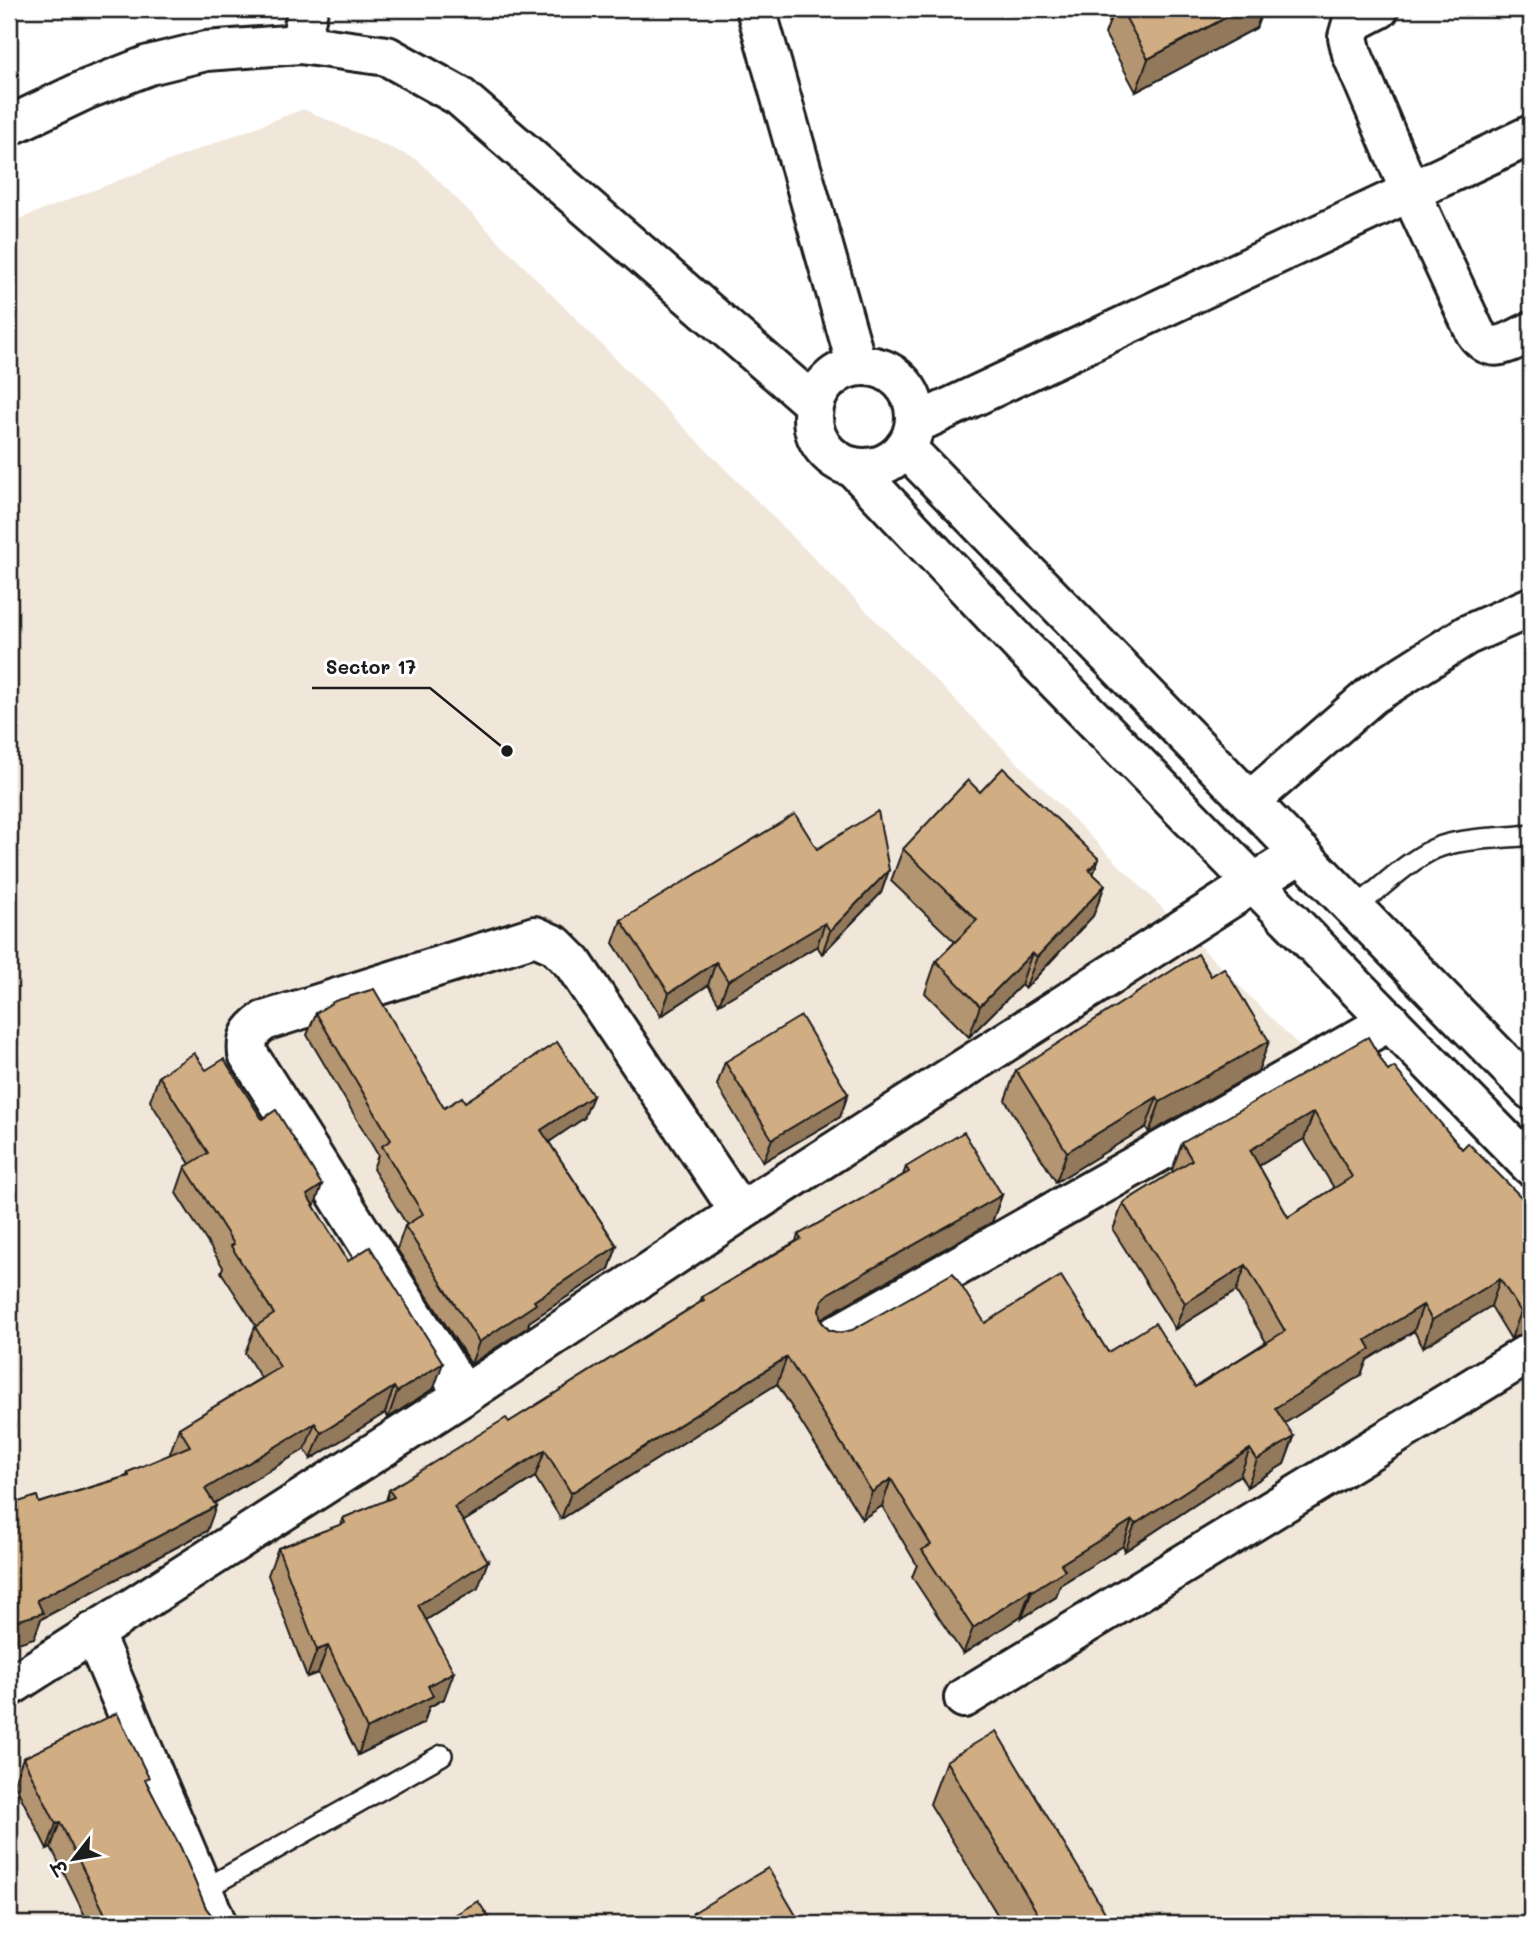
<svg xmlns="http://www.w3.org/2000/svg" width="1540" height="1933" font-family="Mali,'Playpen Sans Deva',sans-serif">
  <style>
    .built { fill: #f1e6da }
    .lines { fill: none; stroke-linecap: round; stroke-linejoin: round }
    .service-casing { stroke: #1c1c1c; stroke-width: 24 }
    .minor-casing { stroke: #1c1c1c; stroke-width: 44 }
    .secondary-casing { stroke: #1c1c1c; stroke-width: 44 }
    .service { stroke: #fff; stroke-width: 19 }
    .minor { stroke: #fff; stroke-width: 38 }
    .secondary { stroke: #fff; stroke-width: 38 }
    .wall { fill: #b49571; stroke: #1c1c1c; stroke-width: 2; fill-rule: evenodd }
    .shaded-wall { fill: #92795c; stroke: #1c1c1c; stroke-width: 2 }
    .building { fill: #d1ad83; stroke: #1c1c1c; stroke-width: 2; fill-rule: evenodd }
    .leader { fill: none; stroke: #1c1c1c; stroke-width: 2.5 }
    .callout-dot { fill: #1c1c1c; stroke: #fff; stroke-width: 2.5 }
    .callout-label { font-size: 19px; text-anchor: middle; font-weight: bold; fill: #1c1c1c; stroke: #fff; stroke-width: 6; stroke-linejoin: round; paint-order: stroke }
  </style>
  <rect width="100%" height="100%" fill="#fff"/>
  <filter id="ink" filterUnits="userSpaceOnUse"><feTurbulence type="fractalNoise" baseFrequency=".0143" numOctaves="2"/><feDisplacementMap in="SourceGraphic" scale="14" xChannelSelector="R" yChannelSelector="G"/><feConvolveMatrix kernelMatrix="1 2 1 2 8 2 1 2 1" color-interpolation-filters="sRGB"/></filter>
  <g filter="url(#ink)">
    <path class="built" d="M 303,109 L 418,160 L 1531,1279 L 1531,1924 L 9,1924 L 9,223 Z"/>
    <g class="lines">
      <g class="service-casing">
        <g id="service">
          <path d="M 1355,908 C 1380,889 1405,863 1434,849 C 1457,838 1505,838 1531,835"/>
          <path d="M 203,1890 L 442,1755"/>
        </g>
      </g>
      <g class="minor-casing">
        <g id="minor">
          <path d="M 756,9 L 857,366"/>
          <path d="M 1379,9 L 1352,23 L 1348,37 L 1352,54 L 1410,191 L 1475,332 C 1492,357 1508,342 1531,332"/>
          <path d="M 300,44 L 308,9"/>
          <path d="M 915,424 L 1531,135"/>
          <path d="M 1250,801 L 1372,695 L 1467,635 L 1531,607"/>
          <path d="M 831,1338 L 1390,1021"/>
          <path d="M 464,1395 L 248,1054 C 246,1037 250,1031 264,1021 L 535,936 L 555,945 L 573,963 L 740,1212"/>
          <path d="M 93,1632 L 217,1924"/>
          <path d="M 9,1687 L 464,1395 L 740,1212 L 1301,853"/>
          <path d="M 964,1698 L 1531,1352"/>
        </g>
      </g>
      <g class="secondary-casing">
        <g id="secondary">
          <path d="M 9,126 L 85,90 L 149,65 L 206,51 L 300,44 L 387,56 L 459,96 L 814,404"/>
          <circle cx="864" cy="417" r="51"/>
          <path d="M 905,447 L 1531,1090"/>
          <path d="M 853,467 L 1022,646 L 1531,1166"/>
        </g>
      </g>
      <use href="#service" class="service"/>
      <use href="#minor" class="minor"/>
      <use href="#secondary" class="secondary"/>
    </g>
    <g class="wall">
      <path d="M 1114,9 L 1263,9 L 1256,28 L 1136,92 L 1105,34 Z"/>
      <path d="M 980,792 L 1099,859 L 1093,874 L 1105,885 L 1093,916 L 1025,989 L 1021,985 L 969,1037 L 925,993 L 936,961 L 955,942 L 891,881 L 903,849 Z"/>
      <path d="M 817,849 L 889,870 L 881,893 L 822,954 L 817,946 L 719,1004 L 708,985 L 661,1016 L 613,943 L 621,920 Z"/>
      <path d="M 1211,976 L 1269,1041 L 1258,1071 L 1149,1133 L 1146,1127 L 1056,1182 L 1005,1100 L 1016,1070 Z"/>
      <path d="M 316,1013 L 444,1108 L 465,1102 L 584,1118 L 549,1142 L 617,1246 L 609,1269 L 529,1322 L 528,1327 L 471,1364 L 397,1249 L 405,1226 L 407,1225 L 373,1169 L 378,1155 L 307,1035 Z"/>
      <path d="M 725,1062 L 848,1094 L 840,1117 L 763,1162 L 717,1085 Z"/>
      <path d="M 206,1070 L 314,1207 L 348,1261 L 434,1388 L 388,1418 L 385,1413 L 311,1459 L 305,1449 L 215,1503 L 207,1531 L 41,1619 L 34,1638 L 39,1503 L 127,1476 L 128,1472 L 171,1455 L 170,1453 L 179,1428 L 261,1378 L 245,1353 L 255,1327 L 256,1326 L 221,1272 L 223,1267 L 176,1193 L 185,1167 L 190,1164 L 150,1101 L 159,1076 Z"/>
      <path d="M 1388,1071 L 1462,1149 L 1531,1207 L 1531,1331 L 1511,1339 L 1491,1306 L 1423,1347 L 1414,1331 L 1367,1360 L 1361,1375 L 1285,1423 L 1294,1437 L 1284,1464 L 1247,1487 L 1240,1475 L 1125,1551 L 1123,1546 L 1060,1585 L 1056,1597 L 1022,1618 L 1021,1616 L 963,1654 L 912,1577 L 917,1565 L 882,1506 L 862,1519 L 777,1384 L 561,1519 L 535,1477 L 463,1522 L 478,1588 L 426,1620 L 444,1699 L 429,1707 L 424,1723 L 358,1755 L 318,1673 L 307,1677 L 268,1575 L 278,1548 L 340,1525 L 343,1518 L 386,1501 L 389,1490 L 509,1422 L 700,1302 L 702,1297 L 796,1241 L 798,1235 L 903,1175 L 906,1167 L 1002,1195 L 992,1222 L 821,1319 L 821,1321 L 829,1330 L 840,1333 L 985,1323 L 1108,1352 L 1195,1387 L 1266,1342 L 1236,1291 L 1175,1329 L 1113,1230 L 1123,1203 L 1173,1172 L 1172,1170 L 1182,1143 ZM 1304,1139 L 1334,1188 L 1288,1217 L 1259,1166 Z"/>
      <path d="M 23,1758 L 147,1783 L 206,1908 L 213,1917 L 225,1924 L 89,1924 L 51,1847 L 47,1849 L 14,1783 Z"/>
      <path d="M 946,1761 L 1112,1924 L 1003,1924 L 930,1804 Z"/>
      <path d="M 693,1913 L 801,1924 L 689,1924 Z"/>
    </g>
    <g class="shaded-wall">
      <path d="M 1242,9 L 1263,9 L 1256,28 L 1136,92 L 1148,59 Z"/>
      <path d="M 1099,859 L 1087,891 L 1089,870 Z"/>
      <path d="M 889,870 L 881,893 L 822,954 L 830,931 Z"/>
      <path d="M 1105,885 L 1093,916 L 1025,989 L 1037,957 Z"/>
      <path d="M 825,923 L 817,946 L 719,1004 L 728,981 Z"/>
      <path d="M 1032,953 L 1021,985 L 969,1037 L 980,1006 Z"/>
      <path d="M 716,962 L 708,985 L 661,1016 L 669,993 Z"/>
      <path d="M 1269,1041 L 1258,1071 L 1149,1133 L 1160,1102 Z"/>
      <path d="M 848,1094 L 840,1117 L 763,1162 L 772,1139 Z"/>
      <path d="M 593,1096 L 584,1118 L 533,1153 L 541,1130 Z"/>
      <path d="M 1157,1097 L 1146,1127 L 1056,1182 L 1067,1152 Z"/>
      <path d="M 1314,1112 L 1304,1139 L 1240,1177 L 1250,1150 Z"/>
      <path d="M 322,1185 L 313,1210 L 307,1195 Z"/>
      <path d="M 1002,1195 L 992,1222 L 820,1319 L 813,1326 L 822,1300 L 829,1293 Z"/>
      <path d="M 617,1246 L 609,1269 L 529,1322 L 528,1327 L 471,1364 L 479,1342 L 534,1301 Z"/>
      <path d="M 1246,1265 L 1236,1291 L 1175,1329 L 1185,1303 Z"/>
      <path d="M 1500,1279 L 1491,1306 L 1423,1347 L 1432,1320 Z"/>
      <path d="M 1423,1305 L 1414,1331 L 1367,1360 L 1361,1375 L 1266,1435 L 1275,1408 L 1366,1340 Z"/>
      <path d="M 1531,1307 L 1531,1326 L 1530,1330 L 1511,1339 L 1521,1312 Z"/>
      <path d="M 787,1357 L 777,1384 L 561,1519 L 571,1493 Z"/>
      <path d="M 443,1363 L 434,1388 L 388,1418 L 397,1392 Z"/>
      <path d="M 394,1387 L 385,1413 L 311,1459 L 321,1433 Z"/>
      <path d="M 315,1423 L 305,1449 L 196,1514 L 205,1489 Z"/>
      <path d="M 1294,1437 L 1284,1464 L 1247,1487 L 1257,1460 Z"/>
      <path d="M 1250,1449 L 1240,1475 L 1125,1551 L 1135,1524 Z"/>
      <path d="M 545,1450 L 535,1477 L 444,1533 L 454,1507 Z"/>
      <path d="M 891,1479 L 882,1506 L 862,1519 L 872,1492 Z"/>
      <path d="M 216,1506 L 207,1531 L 41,1619 L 34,1638 L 9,1646 L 9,1623 L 37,1600 Z"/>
      <path d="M 1132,1520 L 1123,1546 L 1060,1585 L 1056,1597 L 1022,1618 L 1032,1591 L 1061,1564 Z"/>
      <path d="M 488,1561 L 478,1588 L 408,1631 L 418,1605 Z"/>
      <path d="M 1031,1589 L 1021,1616 L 963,1654 L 973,1628 Z"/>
      <path d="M 328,1646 L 318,1673 L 307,1677 L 317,1650 Z"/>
      <path d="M 454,1672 L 444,1699 L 429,1707 L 424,1723 L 358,1755 L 367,1729 L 428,1686 Z"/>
      <path d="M 60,1822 L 51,1847 L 47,1849 L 56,1824 Z"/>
      <path d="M 15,1894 L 9,1912 L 9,1895 Z"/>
    </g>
    <g class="building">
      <path d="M 1121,9 L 1242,9 L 1148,59 Z"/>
      <path d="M 1003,768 L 1099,859 L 1089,870 L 1105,885 L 1037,957 L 1032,953 L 980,1006 L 936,961 L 977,920 L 903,849 L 968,780 L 980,792 Z"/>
      <path d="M 878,811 L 889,870 L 830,931 L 825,923 L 728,981 L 716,962 L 669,993 L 621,920 L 795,814 L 817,849 Z"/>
      <path d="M 1198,954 L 1211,976 L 1224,968 L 1269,1041 L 1160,1102 L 1157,1097 L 1067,1152 L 1016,1070 Z"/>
      <path d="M 374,989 L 444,1108 L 462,1097 L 465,1102 L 557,1042 L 593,1096 L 541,1130 L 617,1246 L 534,1301 L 536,1304 L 479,1342 L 405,1226 L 423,1214 L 382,1146 L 391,1140 L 316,1013 L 335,1001 Z"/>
      <path d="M 801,1016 L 848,1094 L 772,1139 L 725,1062 Z"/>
      <path d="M 1368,1037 L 1388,1071 L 1394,1067 L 1462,1149 L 1468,1143 L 1531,1207 L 1531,1307 L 1521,1312 L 1500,1279 L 1432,1320 L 1423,1305 L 1366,1340 L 1371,1349 L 1275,1408 L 1294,1437 L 1257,1460 L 1250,1449 L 1135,1524 L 1132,1520 L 1061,1564 L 1065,1570 L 1032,1591 L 1031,1589 L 973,1628 L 922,1550 L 931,1545 L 891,1479 L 872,1492 L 787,1357 L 571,1493 L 545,1450 L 454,1507 L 488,1561 L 418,1605 L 454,1672 L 428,1686 L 433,1696 L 367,1729 L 328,1646 L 317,1650 L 278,1548 L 345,1523 L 343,1518 L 394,1497 L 389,1490 L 506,1418 L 509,1422 L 704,1300 L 702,1297 L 801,1239 L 798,1235 L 909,1172 L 906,1167 L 964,1132 L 1002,1195 L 829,1293 L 822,1300 L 819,1310 L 821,1321 L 829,1330 L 840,1333 L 852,1330 L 953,1273 L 985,1323 L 1061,1276 L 1108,1352 L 1155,1323 L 1195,1387 L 1285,1331 L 1246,1265 L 1185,1303 L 1123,1203 L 1192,1160 L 1182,1143 ZM 1314,1112 L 1352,1177 L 1288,1217 L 1250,1150 Z"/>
      <path d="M 194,1053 L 206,1070 L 224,1059 L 262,1119 L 276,1110 L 322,1185 L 307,1195 L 348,1261 L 370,1247 L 443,1363 L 397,1392 L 394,1387 L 321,1433 L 315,1423 L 205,1489 L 216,1506 L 37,1600 L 43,1613 L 9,1623 L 9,1505 L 37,1496 L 39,1503 L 129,1476 L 128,1472 L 190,1446 L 179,1428 L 280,1367 L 255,1327 L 274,1314 L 231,1246 L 234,1244 L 185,1167 L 208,1153 L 159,1076 Z"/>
      <path d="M 117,1713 L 149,1778 L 145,1780 L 181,1848 L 206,1908 L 213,1917 L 224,1921 L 225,1924 L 105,1924 L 101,1916 L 105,1914 L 60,1822 L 56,1824 L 23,1758 Z"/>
      <path d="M 996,1731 L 1112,1924 L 1044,1924 L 946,1761 Z"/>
      <path d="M 9,1867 L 15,1894 L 9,1895 Z"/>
      <path d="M 768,1868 L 801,1924 L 700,1924 L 693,1913 Z"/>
      <path d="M 478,1901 L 493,1924 L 440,1924 Z"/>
      <path d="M 9,1909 L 13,1924 L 9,1924 Z"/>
    </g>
  </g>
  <path class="leader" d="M507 751L430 688H312"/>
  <circle class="callout-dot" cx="507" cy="751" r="7"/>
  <g class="callout-label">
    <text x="371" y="674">Sector 17</text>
  </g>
  <rect width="1540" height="1933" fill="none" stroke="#fff" stroke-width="35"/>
  <rect x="18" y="18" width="1505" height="1898" fill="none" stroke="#1c1c1c" stroke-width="2.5" filter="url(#ink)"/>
  <g transform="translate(74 1859) rotate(239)" stroke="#ffffff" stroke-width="5" paint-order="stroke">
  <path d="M0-5L12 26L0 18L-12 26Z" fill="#1c1c1c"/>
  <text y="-10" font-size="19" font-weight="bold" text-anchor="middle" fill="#1c1c1c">उ</text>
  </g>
</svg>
